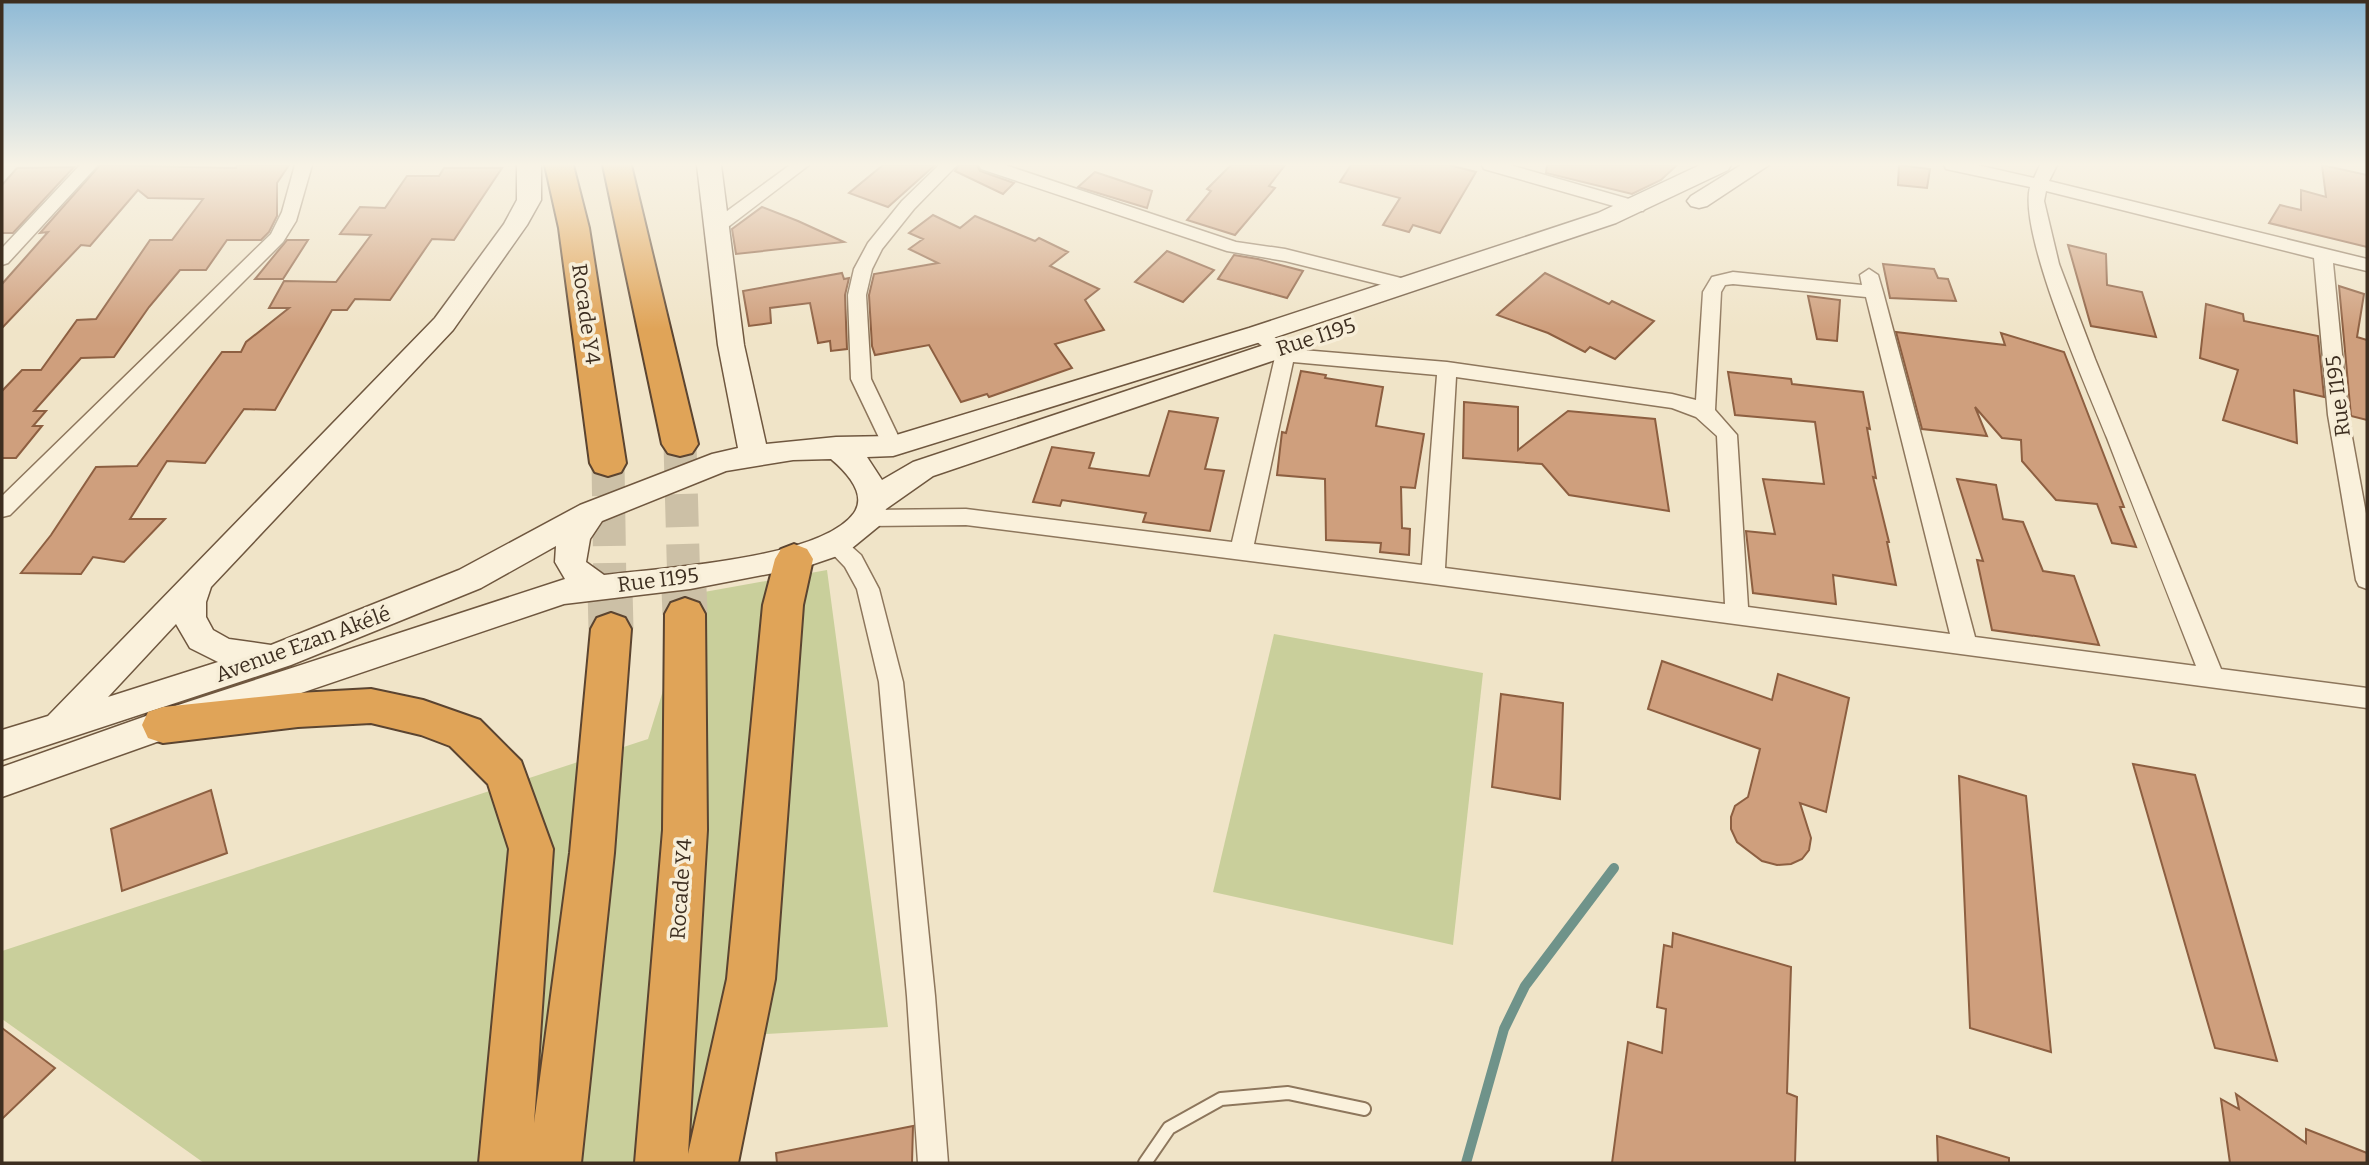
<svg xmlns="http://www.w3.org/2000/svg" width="2369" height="1165" font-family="Bitter,serif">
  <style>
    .green { fill: #c9cf9b }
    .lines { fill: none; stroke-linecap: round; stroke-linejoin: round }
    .stream { stroke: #6f938a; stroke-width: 10 }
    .building { fill: #cf9f7d; stroke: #8d5f41; stroke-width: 2 }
    .highway-tunnel-far1 { stroke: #ccc0a6; stroke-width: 33; stroke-dasharray: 33 17; stroke-linecap: butt }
    .highway-tunnel { stroke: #ccc0a6; stroke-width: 45; stroke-dasharray: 45 23; stroke-linecap: butt }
    .lane-casing { stroke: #8d765c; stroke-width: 16 }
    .street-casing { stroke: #8d765c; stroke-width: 3 }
    .secondary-casing { stroke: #6f573f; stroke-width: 3 }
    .highway-casing { stroke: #5b4430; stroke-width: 4 }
    .lane { stroke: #faf1dc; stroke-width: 12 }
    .street { fill: #faf1dc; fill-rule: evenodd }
    .secondary { fill: #faf1dc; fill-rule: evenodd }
    .highway { fill: #e0a458; fill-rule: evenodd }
    .labels { text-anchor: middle; stroke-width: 7; stroke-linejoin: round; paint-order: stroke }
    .street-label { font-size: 21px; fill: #3d2e20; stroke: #f7eed8 }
  </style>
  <rect width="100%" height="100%" fill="#f0e4c8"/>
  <g class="green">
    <path d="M 827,570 L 888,1027 L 716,1037 L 717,1163 L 204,1163 L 2,1019 L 2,951 L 648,739 L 693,594 Z"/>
    <path d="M 1274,634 L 1483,673 L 1453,945 L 1213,892 Z"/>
  </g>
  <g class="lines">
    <path class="stream" d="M 1466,1163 L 1504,1029 L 1525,986 L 1614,868"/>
  </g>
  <g class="building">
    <path d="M 100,165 L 236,168 L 237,165 L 289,165 L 277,183 L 277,216 L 269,232 L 261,240 L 227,240 L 206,270 L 180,270 L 149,307 L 114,357 L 81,358 L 34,411 L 46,411 L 33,426 L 42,426 L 16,458 L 2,458 L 2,391 L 22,370 L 41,370 L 77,320 L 96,319 L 150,240 L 172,240 L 203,199 L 148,198 L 138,190 L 90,246 L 81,245 L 2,328 L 2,284 L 48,232 L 40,233 Z"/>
    <path d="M 883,165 L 935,165 L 888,207 L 849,193 Z"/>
    <path d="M 959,165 L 977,165 L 980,171 L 1014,183 L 1003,194 L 955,171 Z"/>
    <path d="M 1231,165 L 1285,165 L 1269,186 L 1275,188 L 1235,235 L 1187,220 L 1211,191 L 1207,189 Z"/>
    <path d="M 1351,165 L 1449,165 L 1476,172 L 1440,233 L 1413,225 L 1409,232 L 1383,225 L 1400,198 L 1340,182 Z"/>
    <path d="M 1547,165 L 1677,165 L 1661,180 L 1632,194 L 1546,173 Z"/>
    <path d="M 1899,165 L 1930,169 L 1927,188 L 1898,185 Z"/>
    <path d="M 2322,165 L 2367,175 L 2367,247 L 2269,223 L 2280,205 L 2301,210 L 2301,190 L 2326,197 Z"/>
    <path d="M 74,167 L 13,233 L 2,233 L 2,185 L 17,168 Z"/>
    <path d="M 444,168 L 502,168 L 454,240 L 432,239 L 390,300 L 355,299 L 347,310 L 332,310 L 275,410 L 244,409 L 205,463 L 167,461 L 130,519 L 165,519 L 124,562 L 93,557 L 81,574 L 21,573 L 51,535 L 96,467 L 137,466 L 222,352 L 241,352 L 246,342 L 289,308 L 269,308 L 284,281 L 336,282 L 371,235 L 340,234 L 360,207 L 385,208 L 407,176 L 439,176 Z"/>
    <path d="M 1095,172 L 1152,191 L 1147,208 L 1078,187 Z"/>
    <path d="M 762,207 L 798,221 L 844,242 L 736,254 L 732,229 Z"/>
    <path d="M 933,215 L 960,228 L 975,216 L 1035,241 L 1039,238 L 1068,252 L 1050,266 L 1099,289 L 1085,300 L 1104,330 L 1055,344 L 1072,368 L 989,397 L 987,394 L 961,402 L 929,345 L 875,355 L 872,346 L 869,295 L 874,274 L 938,263 L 909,249 L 923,239 L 909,233 Z"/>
    <path d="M 287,240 L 308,240 L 283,279 L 255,279 Z"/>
    <path d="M 2068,245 L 2106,254 L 2107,285 L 2142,292 L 2156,337 L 2091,326 Z"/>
    <path d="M 1167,251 L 1214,270 L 1183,302 L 1135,282 Z"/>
    <path d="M 1234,255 L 1258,259 L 1303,271 L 1287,298 L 1218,279 Z"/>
    <path d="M 1883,264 L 1934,269 L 1938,278 L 1948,279 L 1956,301 L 1890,298 Z"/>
    <path d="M 842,273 L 844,279 L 849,278 L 845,295 L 847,349 L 831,351 L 830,341 L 818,343 L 810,303 L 770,308 L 771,323 L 749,326 L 743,291 Z"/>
    <path d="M 1545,273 L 1609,304 L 1612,301 L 1654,321 L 1615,359 L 1590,347 L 1585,352 L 1548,333 L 1497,315 Z"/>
    <path d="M 2339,286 L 2364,294 L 2357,337 L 2367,340 L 2367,420 L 2351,416 Z"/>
    <path d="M 1808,296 L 1840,300 L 1837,341 L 1817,339 Z"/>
    <path d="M 2206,304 L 2243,314 L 2244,321 L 2318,336 L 2324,397 L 2294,390 L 2297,443 L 2223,420 L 2238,370 L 2200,358 Z"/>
    <path d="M 1896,332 L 2005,345 L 2001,333 L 2064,352 L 2124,507 L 2120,507 L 2136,547 L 2112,543 L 2097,504 L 2056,500 L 2022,461 L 2021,440 L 2002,438 L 1975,407 L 1987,436 L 1922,429 Z"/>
    <path d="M 1301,371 L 1326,375 L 1325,378 L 1383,387 L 1376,426 L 1424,434 L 1415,488 L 1401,487 L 1402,528 L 1410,529 L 1409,555 L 1380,552 L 1381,543 L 1326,540 L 1325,479 L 1277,475 L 1282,432 L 1286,433 Z"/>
    <path d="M 1728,372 L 1791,379 L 1792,384 L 1863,392 L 1870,429 L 1867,428 L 1876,478 L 1873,477 L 1889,542 L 1887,542 L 1896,585 L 1833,575 L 1836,604 L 1753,593 L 1746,531 L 1775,534 L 1763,479 L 1824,484 L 1815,422 L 1735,415 Z"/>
    <path d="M 1464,402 L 1518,407 L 1518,450 L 1568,411 L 1655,419 L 1669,511 L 1569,495 L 1542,464 L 1463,458 Z"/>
    <path d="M 1169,411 L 1218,418 L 1205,469 L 1224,471 L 1210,531 L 1143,522 L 1146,513 L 1062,500 L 1060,506 L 1033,502 L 1052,447 L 1094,453 L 1089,468 L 1149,476 Z"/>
    <path d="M 1957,479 L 1996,485 L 2003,519 L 2023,522 L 2043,571 L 2074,576 L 2099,645 L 1992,630 L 1977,560 L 1983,561 Z"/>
    <path d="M 1662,661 L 1772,700 L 1778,674 L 1849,698 L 1826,812 L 1800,803 L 1811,838 L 1809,850 L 1802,859 L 1791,864 L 1777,865 L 1762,861 L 1737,842 L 1731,829 L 1731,817 L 1735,806 L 1748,797 L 1760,749 L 1648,709 Z"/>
    <path d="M 1501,694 L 1563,703 L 1560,799 L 1492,787 Z"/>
    <path d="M 2133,764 L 2195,775 L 2277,1061 L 2215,1048 Z"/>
    <path d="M 1959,776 L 2026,796 L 2051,1052 L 1970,1028 Z"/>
    <path d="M 211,790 L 227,853 L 122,891 L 111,829 Z"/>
    <path d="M 1673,933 L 1791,967 L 1787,1093 L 1797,1097 L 1795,1163 L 1612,1163 L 1628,1042 L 1662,1053 L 1666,1009 L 1657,1007 L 1664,945 L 1672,947 Z"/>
    <path d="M 2,1028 L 55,1068 L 2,1119 Z"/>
    <path d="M 2236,1094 L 2306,1143 L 2306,1129 L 2367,1153 L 2367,1163 L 2230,1163 L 2221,1099 L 2239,1109 Z"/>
    <path d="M 913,1126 L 912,1163 L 777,1163 L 776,1153 Z"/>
    <path d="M 1937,1136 L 2009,1158 L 2009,1163 L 1938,1163 Z"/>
  </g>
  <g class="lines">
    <g class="highway-tunnel-far1">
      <path d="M 680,444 L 684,590"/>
      <path d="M 608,463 L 610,590"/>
    </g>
    <g class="highway-tunnel">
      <path d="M 610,589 L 611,629"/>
      <path d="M 684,589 L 685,614"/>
    </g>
    <g class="lane-casing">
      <path id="lane" d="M 1145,1163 L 1169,1128 L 1221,1099 L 1288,1093 L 1364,1109"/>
    </g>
    <g class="street-casing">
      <g id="street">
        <path d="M 80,165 L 98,165 L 8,263 L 2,265 L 2,248 Z"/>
        <path d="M 295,165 L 312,165 L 296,221 L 283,242 L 10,515 L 2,517 L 2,496 L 271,234 L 282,212 Z"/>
        <path d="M 790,165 L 809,165 L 724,230 L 712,230 L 709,226 L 712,222 Z"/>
        <path d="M 939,165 L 957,165 L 914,209 L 882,249 L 872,269 L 866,295 L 871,379 L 903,446 L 900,451 L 893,453 L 886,451 L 883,446 L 851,379 L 848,295 L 854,269 L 868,243 L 902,201 Z"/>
        <path d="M 979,165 L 1005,165 L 1236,242 L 1285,249 L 1413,281 L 1415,285 L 1406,291 L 1285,261 L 1227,251 L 981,169 Z"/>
        <path d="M 1482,165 L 1510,165 L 1643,203 L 1646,207 L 1643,211 L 1631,211 L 1484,169 Z"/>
        <path d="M 1944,165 L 1977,165 L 2034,178 L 2040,165 L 2057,165 L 2049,181 L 2367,259 L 2367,271 L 2333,263 L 2348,415 L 2367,519 L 2367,589 L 2359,586 L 2356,580 L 2328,415 L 2314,258 L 2046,191 L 2044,201 L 2059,264 L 2095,359 L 2221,669 L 2367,688 L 2367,708 L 1433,584 L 966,525 L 868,526 L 860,524 L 857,518 L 860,512 L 868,510 L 966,509 L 1232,542 L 1275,357 L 1248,334 L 1251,330 L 1265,330 L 1290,349 L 1447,362 L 1672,394 L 1696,400 L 1703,292 L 1712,277 L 1733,272 L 1862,285 L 1860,275 L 1869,269 L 1878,275 L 1883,292 L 1975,637 L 2196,666 C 2166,590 2136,514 2107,438 C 2087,388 2018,234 2030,187 L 1946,169 ZM 1733,284 L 1866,297 L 1950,634 L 1748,607 L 1737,435 L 1715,410 L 1721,292 L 1725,285 ZM 1293,362 L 1437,375 L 1422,565 L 1254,544 ZM 1456,377 L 1672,408 L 1696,417 L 1717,436 L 1725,604 L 1445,568 Z"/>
        <path d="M 835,537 L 843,539 L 861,555 L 879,589 L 903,682 L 935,996 L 948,1163 L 918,1163 L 907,996 L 879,682 L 857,589 L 845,567 L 824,545 L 827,539 Z"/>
      </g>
    </g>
    <g class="secondary-casing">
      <g id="secondary">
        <path d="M 517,165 L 541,165 L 541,200 L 527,225 L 453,330 L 211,587 L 206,602 L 206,617 L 213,630 L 229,639 L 271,645 L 459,570 L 580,505 L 712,454 L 738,448 L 718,345 L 697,165 L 721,165 L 744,345 L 766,444 L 836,437 L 893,436 L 1249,328 L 1598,213 L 1700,165 L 1731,165 L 1728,170 L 1616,223 L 1267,340 L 893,456 L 867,457 L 882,480 L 913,462 L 1267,344 L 1277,341 L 1287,344 L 1290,350 L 1287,356 L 933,476 L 886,509 L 879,526 L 846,553 L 805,567 L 690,589 L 564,604 L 168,738 L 2,797 L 2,767 L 163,710 L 565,579 L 555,562 L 556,546 L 481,588 L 291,665 L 2,760 L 2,730 L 48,716 L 435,318 L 504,224 L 517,200 ZM 831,459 C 844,470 868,493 854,513 C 821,559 661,568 604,575 L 586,562 L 590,539 L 602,521 L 726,471 L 793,460 ZM 176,624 L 190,648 L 218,662 L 108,697 Z"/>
        <path d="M 1741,165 L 1769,165 L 1707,206 L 1699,208 L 1691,206 L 1687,201 L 1691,196 Z"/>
      </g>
    </g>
    <g class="highway-casing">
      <g id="highway">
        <path d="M 545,165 L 573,165 L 589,228 L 626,463 L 621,472 L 608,476 L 595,472 L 590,463 L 559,228 Z"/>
        <path d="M 603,165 L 631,165 L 698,444 L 692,453 L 680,456 L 668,453 L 662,444 Z"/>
        <path d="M 794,544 L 807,549 L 813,559 L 803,605 L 775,979 L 738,1163 L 635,1163 L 663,830 L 665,614 L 671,603 L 685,598 L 699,603 L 705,614 L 707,830 L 688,1154 L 727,979 L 763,605 L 775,559 L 781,549 Z"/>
        <path d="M 611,613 L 625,618 L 631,629 L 614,853 L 581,1163 L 479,1163 L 509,849 L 488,784 L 450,746 L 421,735 L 371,723 L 298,727 L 163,743 L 148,738 L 142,725 L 148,712 L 163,707 L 298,693 L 371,689 L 423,700 L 480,720 L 521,761 L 553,849 L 534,1123 L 570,853 L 591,629 L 597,618 Z"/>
      </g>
    </g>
    <use href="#lane" class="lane"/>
    <use href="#street" class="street"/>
    <use href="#secondary" class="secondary"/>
    <use href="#highway" class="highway"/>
  </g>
  <linearGradient id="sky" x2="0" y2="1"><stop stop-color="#8fbad6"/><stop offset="0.5" stop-color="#f8f3e6"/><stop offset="1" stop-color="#f8f3e6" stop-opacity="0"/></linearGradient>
  <rect width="2369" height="329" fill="url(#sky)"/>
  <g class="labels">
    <g class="street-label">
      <text transform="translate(586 314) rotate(82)" y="7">Rocade Y4</text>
      <text transform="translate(1316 337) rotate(-18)" y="7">Rue I195</text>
      <text transform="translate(2338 396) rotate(-97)" y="7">Rue I195</text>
      <text transform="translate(658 580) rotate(-7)" y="7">Rue I195</text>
      <text transform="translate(303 644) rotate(-20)" y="7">Avenue Ezan Akélé</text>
      <text transform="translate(681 889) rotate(-86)" y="7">Rocade Y4</text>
    </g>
  </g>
  <rect width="2369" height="1165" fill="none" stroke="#3d2e20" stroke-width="7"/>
</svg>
